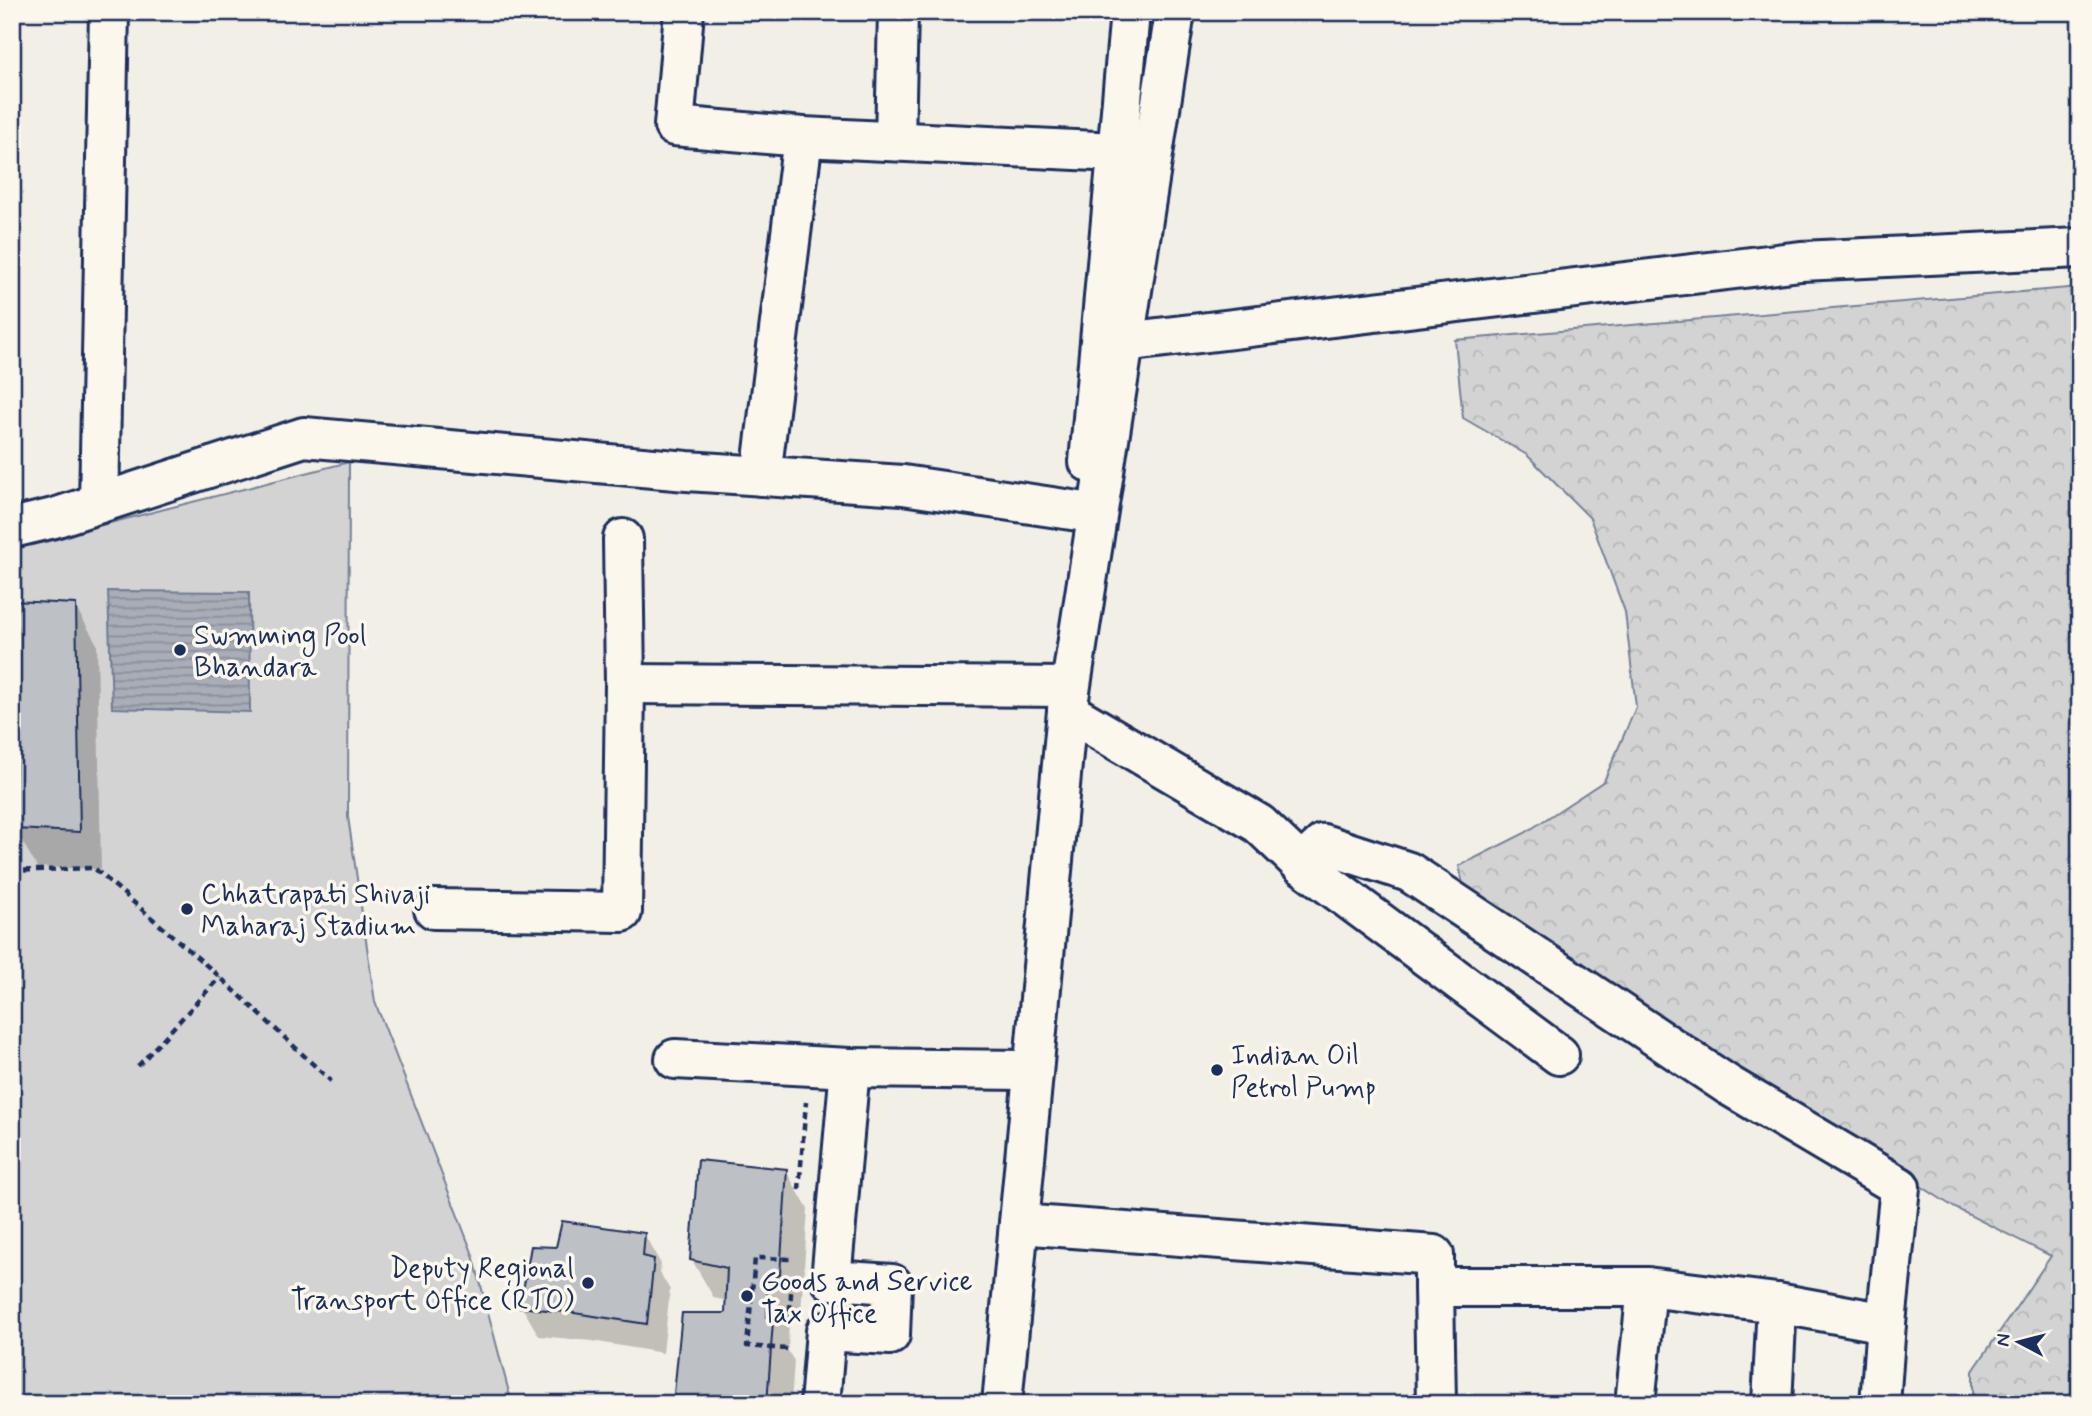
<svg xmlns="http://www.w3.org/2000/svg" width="2092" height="1416" font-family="Mynerve,sans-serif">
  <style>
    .forest { fill: url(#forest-crowns); stroke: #768198; stroke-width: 2 }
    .pitch { fill: #d2d3d2; stroke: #768198; stroke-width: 2 }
    .water { fill: url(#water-rules); stroke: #707b93; stroke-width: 2 }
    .shadow { fill: #0003 }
    .building { fill: #bdc0c4; stroke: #1b2f5e; stroke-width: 2 }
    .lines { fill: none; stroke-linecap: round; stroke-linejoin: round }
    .street-casing { stroke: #1b2f5e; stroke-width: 44 }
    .primary-casing { stroke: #1b2f5e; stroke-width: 44 }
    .highway-casing { stroke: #1b2f5e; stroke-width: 44 }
    .path { stroke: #1b2f5e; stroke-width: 4.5; stroke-dasharray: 7 5; stroke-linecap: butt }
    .street { stroke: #fbf7ec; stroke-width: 38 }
    .primary { stroke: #fbf7ec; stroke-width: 38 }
    .highway { stroke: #fbf7ec; stroke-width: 38 }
    .poi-dot { fill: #1b2f5e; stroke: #fbf7ec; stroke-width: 2.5 }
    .labels { text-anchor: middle; stroke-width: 7; stroke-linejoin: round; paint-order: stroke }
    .poi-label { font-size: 28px; fill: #1b2f5e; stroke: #fbf7ec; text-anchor: start }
  </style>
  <defs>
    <pattern id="forest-crowns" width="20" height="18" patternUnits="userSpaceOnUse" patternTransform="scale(1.75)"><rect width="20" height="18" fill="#d2d3d2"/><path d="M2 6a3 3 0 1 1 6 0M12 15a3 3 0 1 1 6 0" fill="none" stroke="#b4b5b7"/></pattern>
    <pattern id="water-rules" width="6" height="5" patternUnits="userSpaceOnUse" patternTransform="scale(1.75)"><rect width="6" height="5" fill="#a9adb7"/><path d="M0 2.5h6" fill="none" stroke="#898d98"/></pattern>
  </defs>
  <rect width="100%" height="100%" fill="#f2efe6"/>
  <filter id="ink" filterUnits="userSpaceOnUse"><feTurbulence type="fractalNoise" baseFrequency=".0143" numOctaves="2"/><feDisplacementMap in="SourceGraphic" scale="14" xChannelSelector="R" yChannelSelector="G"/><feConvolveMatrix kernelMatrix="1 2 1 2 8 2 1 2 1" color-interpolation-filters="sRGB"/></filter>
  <g filter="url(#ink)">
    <path class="forest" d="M 2080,287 L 2080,1404 L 1973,1404 L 1973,1371 L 2051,1256 L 1955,1208 L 1465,894 L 1459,866 L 1525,833 L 1604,781 L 1636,707 L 1625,612 L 1590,518 L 1527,455 L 1463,418 L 1455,340 Z"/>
    <path class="pitch" d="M 349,462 L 348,817 L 375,1002 L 473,1255 L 512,1404 L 12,1404 L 12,548 Z"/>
    <path class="water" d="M 108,591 L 249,592 L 250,712 L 112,708 Z"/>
    <g class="shadow">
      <path d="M 12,602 L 75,606 L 97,644 L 101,869 L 37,867 L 15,829 L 19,723 L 12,722 Z"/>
      <path d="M 786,1171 L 808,1209 L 801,1313 L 789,1317 L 788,1351 L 794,1361 L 791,1404 L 675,1404 L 727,1315 L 727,1301 L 714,1298 L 692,1260 Z"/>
      <path d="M 644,1234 L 661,1264 L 660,1273 L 670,1290 L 663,1353 L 592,1341 L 539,1336 L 522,1307 L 558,1249 Z"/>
    </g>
    <g class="building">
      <path d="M 12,601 L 76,604 L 80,832 L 13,829 L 19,687 L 12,687 Z"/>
      <path d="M 698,1160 L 787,1169 L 780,1275 L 768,1279 L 767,1317 L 773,1321 L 767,1404 L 673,1404 L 682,1313 L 725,1313 L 727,1268 L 690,1260 Z"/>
      <path d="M 562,1221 L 645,1233 L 643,1256 L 654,1259 L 647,1324 L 574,1313 L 520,1307 L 531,1246 L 556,1247 Z"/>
    </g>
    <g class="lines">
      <g class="street-casing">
        <g id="street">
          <path d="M 684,12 L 674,126 L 803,137 L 1117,152"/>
          <path d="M 895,141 L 898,12"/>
          <path d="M 1124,342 L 1801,261 L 2080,248"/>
          <path d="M 761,476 L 803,137"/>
          <path d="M 99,503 L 109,12"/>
          <path d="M 12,528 L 54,518 L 304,437 L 687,471 L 903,485 L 1085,512"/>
          <path d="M 625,684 L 1069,687"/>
          <path d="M 1067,711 L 1259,824 L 1301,864 L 1559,1055"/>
          <path d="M 1301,864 L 1323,844 L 1409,872 L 1728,1085 L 1900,1187 L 1886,1323"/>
          <path d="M 434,909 L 622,912 L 625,684 L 623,539"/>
          <path d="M 675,1059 L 850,1068"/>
          <path d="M 1019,1224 L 1434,1255 L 1434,1287"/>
          <path d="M 1647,1287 L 1777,1303 L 1772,1404"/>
          <path d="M 1777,1303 L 1886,1323 L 1880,1404"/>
          <path d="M 820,1404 L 826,1331 L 890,1335 L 892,1284 L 831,1280 L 850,1068 L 1033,1070"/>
          <path d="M 1436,1404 L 1434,1287 L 1647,1287 L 1635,1404"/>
        </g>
      </g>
      <g class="primary-casing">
        <path id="primary" d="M 1089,462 L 1130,12"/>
      </g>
      <g class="highway-casing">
        <path id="highway" d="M 1002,1404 L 1067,711 L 1175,12"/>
      </g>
      <g class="path">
        <path d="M 12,871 L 94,868 L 220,977 L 331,1081"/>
        <path d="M 138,1066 L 220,977"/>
        <path d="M 799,1190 L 806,1102"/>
        <path d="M 789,1323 L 792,1279"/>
        <path d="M 787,1349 L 747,1346 L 755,1258 L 794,1259"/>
      </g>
      <use href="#street" class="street"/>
      <use href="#primary" class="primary"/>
      <use href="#highway" class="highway"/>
    </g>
  </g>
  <g class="poi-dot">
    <circle cx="180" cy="650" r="7"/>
    <circle cx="187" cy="909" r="7"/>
    <circle cx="1217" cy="1070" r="7"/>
    <circle cx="588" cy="1283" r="7"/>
    <circle cx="747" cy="1296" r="7"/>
  </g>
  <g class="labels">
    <g class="poi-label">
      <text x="194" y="644">Swmming Pool<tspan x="194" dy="32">Bhandara</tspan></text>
      <text x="201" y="903">Chhatrapati Shivaji<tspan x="201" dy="32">Maharaj Stadium</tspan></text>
      <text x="1231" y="1064">Indian Oil<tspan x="1231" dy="32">Petrol Pump</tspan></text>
      <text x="574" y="1277" text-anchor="end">Deputy Regional<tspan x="574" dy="32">Transport Office (RTO)</tspan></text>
      <text x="761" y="1290">Goods and Service<tspan x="761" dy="32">Tax Office</tspan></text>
    </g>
  </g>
  <rect width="2092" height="1416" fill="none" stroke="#fbf7ec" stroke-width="42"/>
  <rect x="21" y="21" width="2050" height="1374" fill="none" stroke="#1b2f5e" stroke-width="2.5" filter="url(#ink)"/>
  <g transform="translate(2019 1342) rotate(277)" stroke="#fbf7ec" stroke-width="5" paint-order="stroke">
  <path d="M0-5L12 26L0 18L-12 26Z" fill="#1b2f5e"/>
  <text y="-10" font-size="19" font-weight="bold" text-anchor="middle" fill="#1b2f5e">N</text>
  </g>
</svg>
